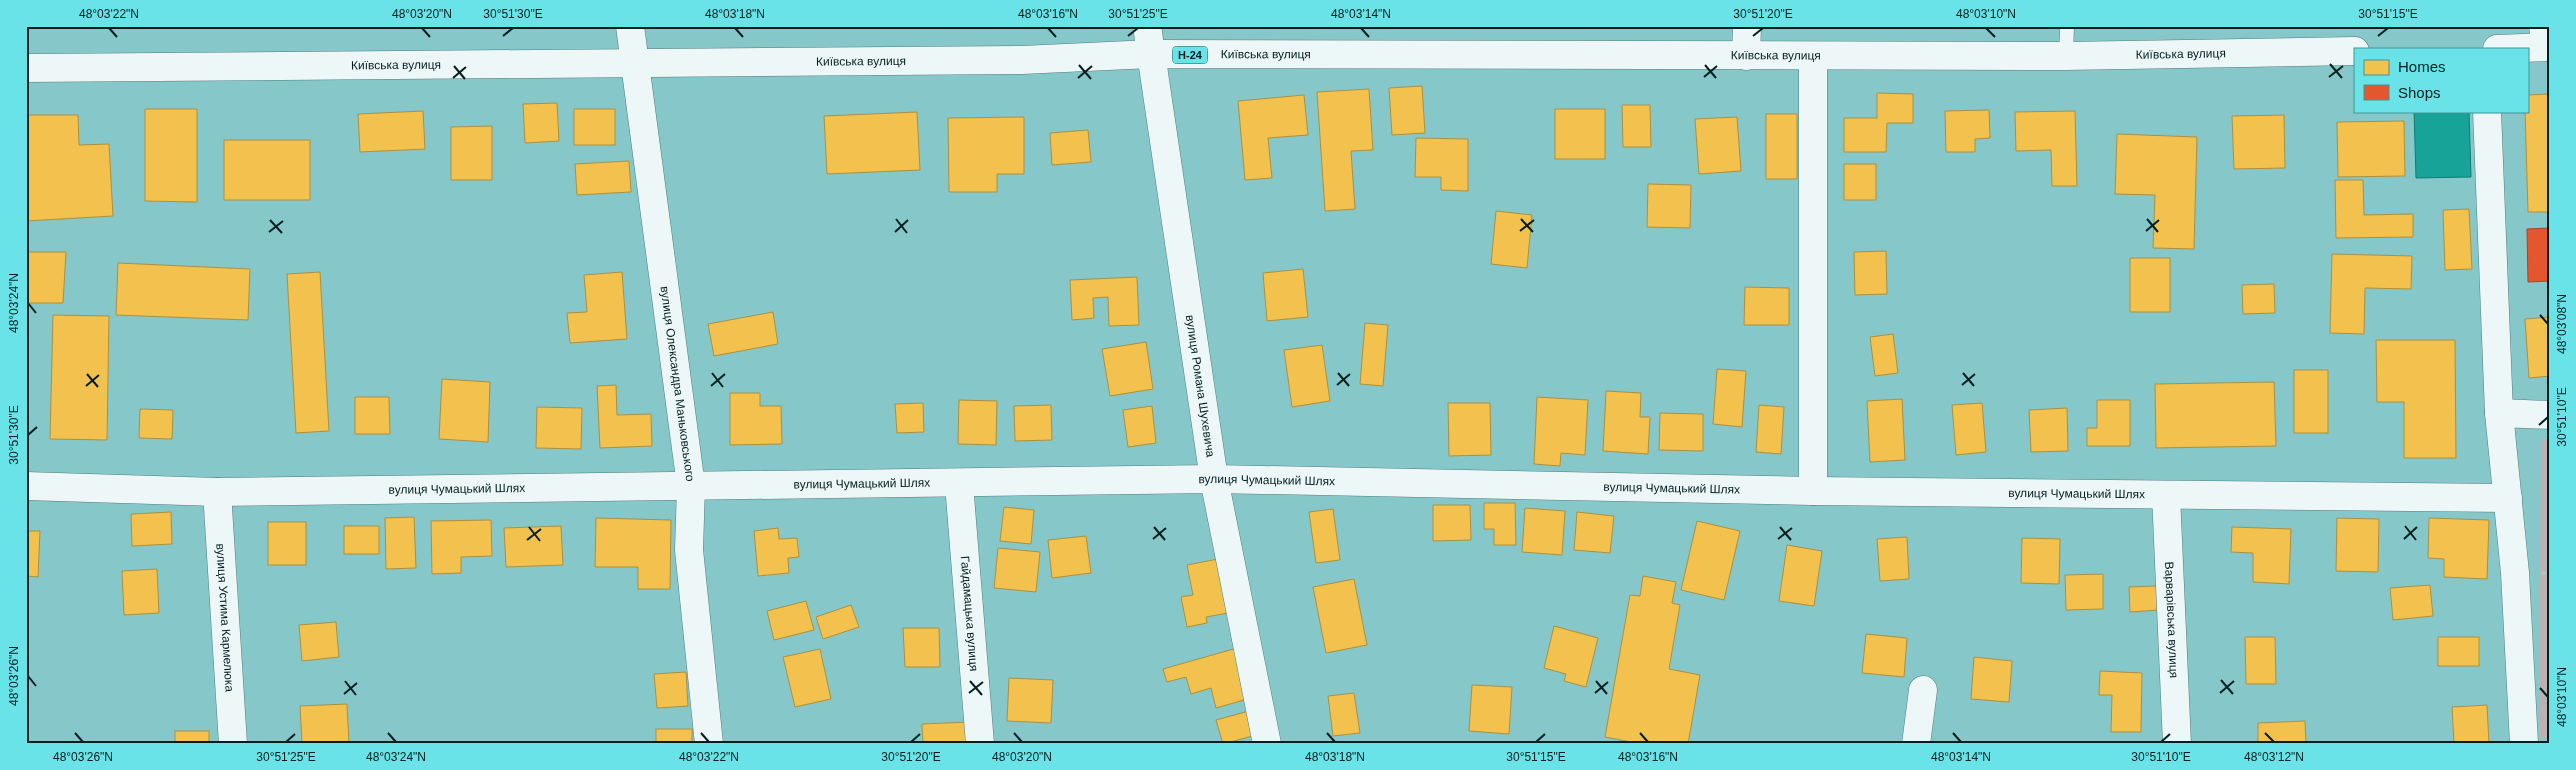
<svg xmlns="http://www.w3.org/2000/svg" width="2576" height="770" font-family="Arial,sans-serif">
  <style>
    .green { fill: #bcb0b2 }
    .homes { fill: #f2c14e; stroke: #ab9040 }
    .shops { fill: #e4572e; stroke: #a1462a }
    .public { fill: #17a398; stroke: #117b74 }
    .lines { fill: none; stroke-linecap: round; stroke-linejoin: round }
    .service-casing { stroke: #507c7d; stroke-width: 15 }
    .minor-casing { stroke: #507c7d; stroke-width: 29 }
    .primary-casing { stroke: #507c7d; stroke-width: 29 }
    .path { stroke: #b2c5c7; stroke-width: 3; stroke-dasharray: 5 2.5; stroke-linecap: butt }
    .service { stroke: #edf7f7; stroke-width: 14 }
    .minor { stroke: #edf7f7; stroke-width: 28 }
    .primary { stroke: #edf7f7; stroke-width: 28 }
    .ticks { fill: none; stroke: #041f20; stroke-width: 2 }
    .labels { text-anchor: middle; stroke-width: 5; stroke-linejoin: round; paint-order: stroke }
    .shield { fill: #69e3e7; stroke: #225a5c; stroke-width: 1 }
    .shield-label { font-size: 11px; font-weight: bold; fill: #041f20 }
    .street-label { font-size: 12px; fill: #041f20; stroke: #69e3e7 }
    .neatline { fill: none; stroke: #041f20; stroke-width: 2 }
    .ticks-label { font-size: 12px; text-anchor: middle; fill: #041f20 }
  </style>
  <rect width="100%" height="100%" fill="#86c8ca"/>
  <path class="green" d="M 2550,439 L 2550,738 L 2539,739 L 2541,440 Z"/>
  <g class="homes">
    <path d="M 1422,86 L 1425,133 L 1392,135 L 1389,88 Z"/>
    <path d="M 1369,89 L 1373,150 L 1351,151 L 1355,209 L 1325,211 L 1317,92 Z"/>
    <path d="M 1877,93 L 1913,94 L 1913,123 L 1887,123 L 1886,152 L 1844,152 L 1844,118 L 1877,118 Z"/>
    <path d="M 2550,94 L 2550,212 L 2528,212 L 2525,111 L 2527,111 L 2527,95 Z"/>
    <path d="M 1304,95 L 1308,135 L 1268,138 L 1272,178 L 1245,180 L 1238,101 Z"/>
    <path d="M 557,103 L 559,141 L 525,143 L 523,104 Z"/>
    <path d="M 1622,105 L 1650,105 L 1651,147 L 1623,147 Z"/>
    <path d="M 145,109 L 197,109 L 197,202 L 145,201 Z"/>
    <rect x="574" y="109" width="41" height="36"/>
    <rect x="1555" y="109" width="50" height="50"/>
    <path d="M 1989,110 L 1990,138 L 1975,139 L 1975,152 L 1946,152 L 1945,111 Z"/>
    <path d="M 423,111 L 425,149 L 360,152 L 358,114 Z"/>
    <path d="M 2075,111 L 2077,186 L 2052,186 L 2051,150 L 2016,151 L 2015,112 Z"/>
    <path d="M 917,112 L 920,170 L 827,174 L 824,116 Z"/>
    <rect x="1766" y="114" width="31" height="65"/>
    <path d="M 26,115 L 78,115 L 79,145 L 109,144 L 113,216 L 26,221 Z"/>
    <path d="M 2284,115 L 2285,168 L 2234,169 L 2232,116 Z"/>
    <path d="M 1024,117 L 1024,174 L 997,174 L 997,192 L 949,192 L 948,118 Z"/>
    <path d="M 1737,117 L 1741,171 L 1699,174 L 1695,119 Z"/>
    <path d="M 2404,121 L 2405,176 L 2338,177 L 2337,122 Z"/>
    <path d="M 492,126 L 492,180 L 451,180 L 451,127 Z"/>
    <path d="M 1088,130 L 1091,162 L 1052,165 L 1050,133 Z"/>
    <path d="M 2117,134 L 2197,137 L 2194,249 L 2153,248 L 2155,195 L 2115,194 Z"/>
    <path d="M 1416,138 L 1468,139 L 1468,191 L 1441,190 L 1441,177 L 1415,177 Z"/>
    <rect x="224" y="140" width="86" height="60"/>
    <path d="M 629,161 L 631,192 L 577,195 L 575,164 Z"/>
    <rect x="1844" y="164" width="32" height="36"/>
    <path d="M 2335,180 L 2363,180 L 2364,215 L 2413,214 L 2413,237 L 2336,238 Z"/>
    <path d="M 1648,184 L 1691,185 L 1690,228 L 1647,227 Z"/>
    <path d="M 2469,209 L 2472,269 L 2445,270 L 2443,210 Z"/>
    <path d="M 1496,211 L 1532,215 L 1527,268 L 1491,264 Z"/>
    <path d="M 1886,251 L 1887,294 L 1855,295 L 1854,252 Z"/>
    <path d="M 26,252 L 66,252 L 63,303 L 26,303 Z"/>
    <path d="M 2332,254 L 2412,256 L 2411,289 L 2365,288 L 2364,334 L 2330,333 Z"/>
    <rect x="2130" y="258" width="40" height="54"/>
    <path d="M 118,263 L 250,269 L 248,320 L 116,315 Z"/>
    <path d="M 1303,269 L 1308,317 L 1267,321 L 1263,273 Z"/>
    <path d="M 320,272 L 329,431 L 296,433 L 287,274 Z"/>
    <path d="M 622,272 L 627,339 L 570,343 L 567,313 L 587,312 L 584,275 Z"/>
    <path d="M 1137,277 L 1139,325 L 1109,326 L 1108,297 L 1093,298 L 1094,318 L 1072,320 L 1070,280 Z"/>
    <path d="M 2274,284 L 2275,313 L 2243,314 L 2242,285 Z"/>
    <path d="M 1745,287 L 1789,288 L 1789,325 L 1744,325 Z"/>
    <path d="M 773,312 L 778,344 L 714,356 L 708,324 Z"/>
    <path d="M 53,315 L 109,316 L 107,440 L 50,439 Z"/>
    <path d="M 2550,317 L 2550,376 L 2529,378 L 2525,319 Z"/>
    <path d="M 1365,323 L 1388,325 L 1383,386 L 1360,384 Z"/>
    <path d="M 1893,334 L 1898,373 L 1875,376 L 1870,337 Z"/>
    <path d="M 2376,340 L 2455,340 L 2456,458 L 2404,458 L 2404,402 L 2377,402 Z"/>
    <path d="M 1146,342 L 1153,389 L 1110,396 L 1102,349 Z"/>
    <path d="M 1322,345 L 1330,401 L 1292,407 L 1284,350 Z"/>
    <path d="M 1717,369 L 1746,371 L 1742,427 L 1713,424 Z"/>
    <rect x="2294" y="370" width="34" height="63"/>
    <path d="M 442,379 L 490,382 L 488,442 L 439,439 Z"/>
    <path d="M 2274,382 L 2276,446 L 2156,448 L 2155,384 Z"/>
    <path d="M 616,385 L 617,415 L 651,414 L 652,446 L 600,448 L 597,386 Z"/>
    <path d="M 1606,391 L 1641,393 L 1640,417 L 1650,417 L 1648,454 L 1603,451 Z"/>
    <path d="M 730,393 L 760,393 L 760,406 L 781,406 L 782,444 L 730,445 Z"/>
    <path d="M 355,397 L 389,397 L 390,434 L 355,434 Z"/>
    <path d="M 1537,397 L 1588,400 L 1585,455 L 1561,453 L 1560,466 L 1534,464 Z"/>
    <path d="M 1902,399 L 1905,460 L 1870,462 L 1867,401 Z"/>
    <path d="M 959,400 L 997,401 L 996,445 L 958,444 Z"/>
    <path d="M 2097,400 L 2130,400 L 2130,446 L 2087,446 L 2087,428 L 2097,428 Z"/>
    <path d="M 923,403 L 924,432 L 897,433 L 895,404 Z"/>
    <path d="M 1448,403 L 1490,403 L 1491,455 L 1449,456 Z"/>
    <path d="M 1982,403 L 1986,452 L 1956,455 L 1952,405 Z"/>
    <path d="M 1051,405 L 1052,440 L 1015,441 L 1014,406 Z"/>
    <path d="M 1759,405 L 1784,407 L 1781,454 L 1756,452 Z"/>
    <path d="M 1152,406 L 1156,443 L 1128,447 L 1123,410 Z"/>
    <path d="M 537,407 L 582,408 L 581,449 L 536,448 Z"/>
    <path d="M 2067,408 L 2068,451 L 2031,452 L 2029,410 Z"/>
    <path d="M 140,409 L 173,410 L 172,439 L 139,438 Z"/>
    <path d="M 1660,413 L 1703,414 L 1703,451 L 1659,450 Z"/>
    <path d="M 1484,503 L 1515,503 L 1516,545 L 1494,545 L 1494,529 L 1484,529 Z"/>
    <path d="M 1433,505 L 1470,505 L 1471,540 L 1433,541 Z"/>
    <path d="M 1004,507 L 1034,510 L 1031,544 L 1000,541 Z"/>
    <path d="M 1525,508 L 1565,511 L 1562,555 L 1522,552 Z"/>
    <path d="M 1333,509 L 1340,560 L 1316,563 L 1309,512 Z"/>
    <path d="M 171,512 L 172,544 L 132,546 L 131,514 Z"/>
    <path d="M 1577,512 L 1614,516 L 1610,553 L 1574,550 Z"/>
    <path d="M 414,517 L 416,568 L 386,569 L 385,518 Z"/>
    <path d="M 596,518 L 671,520 L 670,589 L 638,589 L 638,567 L 595,567 Z"/>
    <path d="M 2337,518 L 2379,519 L 2378,572 L 2336,571 Z"/>
    <path d="M 2429,518 L 2489,520 L 2487,579 L 2444,577 L 2444,559 L 2428,558 Z"/>
    <path d="M 491,520 L 492,556 L 461,557 L 461,573 L 432,574 L 431,521 Z"/>
    <path d="M 1697,521 L 1740,531 L 1724,600 L 1681,590 Z"/>
    <rect x="268" y="522" width="38" height="43"/>
    <rect x="344" y="526" width="35" height="28"/>
    <path d="M 561,526 L 563,565 L 506,567 L 504,528 Z"/>
    <path d="M 2232,527 L 2291,529 L 2289,584 L 2253,582 L 2253,553 L 2231,552 Z"/>
    <path d="M 778,528 L 779,539 L 797,538 L 799,557 L 788,558 L 789,573 L 758,576 L 754,531 Z"/>
    <path d="M 26,531 L 40,531 L 38,577 L 26,576 Z"/>
    <path d="M 1086,536 L 1091,573 L 1052,578 L 1048,540 Z"/>
    <path d="M 1907,537 L 1909,579 L 1880,581 L 1877,539 Z"/>
    <path d="M 2022,538 L 2060,539 L 2059,584 L 2021,583 Z"/>
    <path d="M 1787,545 L 1822,551 L 1814,606 L 1779,601 Z"/>
    <path d="M 998,548 L 1040,552 L 1036,592 L 994,588 Z"/>
    <path d="M 1218,559 L 1228,613 L 1206,617 L 1207,623 L 1187,627 L 1181,597 L 1193,595 L 1187,565 Z"/>
    <path d="M 157,569 L 159,613 L 124,615 L 122,571 Z"/>
    <path d="M 2103,574 L 2103,609 L 2066,610 L 2065,575 Z"/>
    <path d="M 1643,576 L 1676,582 L 1672,603 L 1680,605 L 1669,669 L 1700,675 L 1688,744 L 1642,744 L 1605,737 L 1630,595 L 1640,596 Z"/>
    <path d="M 1354,579 L 1367,645 L 1326,653 L 1313,587 Z"/>
    <path d="M 2430,585 L 2433,616 L 2393,620 L 2390,588 Z"/>
    <path d="M 2157,586 L 2158,610 L 2130,612 L 2129,587 Z"/>
    <path d="M 806,601 L 814,630 L 774,640 L 767,611 Z"/>
    <path d="M 851,605 L 859,627 L 823,639 L 816,617 Z"/>
    <path d="M 336,622 L 339,657 L 302,661 L 299,625 Z"/>
    <path d="M 1554,626 L 1598,638 L 1586,687 L 1564,681 L 1566,674 L 1544,668 Z"/>
    <path d="M 903,628 L 939,628 L 940,667 L 905,667 Z"/>
    <path d="M 1866,634 L 1907,638 L 1904,677 L 1862,673 Z"/>
    <path d="M 2245,637 L 2275,637 L 2276,684 L 2246,684 Z"/>
    <rect x="2438" y="637" width="41" height="29"/>
    <path d="M 1237,648 L 1251,698 L 1216,708 L 1211,688 L 1191,694 L 1186,677 L 1167,682 L 1163,669 Z"/>
    <path d="M 820,649 L 831,699 L 795,707 L 783,657 Z"/>
    <path d="M 1974,657 L 2012,661 L 2009,702 L 1971,699 Z"/>
    <path d="M 2100,671 L 2142,673 L 2141,732 L 2111,732 L 2112,695 L 2099,695 Z"/>
    <path d="M 686,672 L 688,706 L 657,708 L 654,674 Z"/>
    <path d="M 1009,678 L 1053,680 L 1051,723 L 1007,721 Z"/>
    <path d="M 1472,685 L 1512,687 L 1509,734 L 1469,731 Z"/>
    <path d="M 1354,693 L 1360,733 L 1333,736 L 1328,696 Z"/>
    <path d="M 347,704 L 349,744 L 302,744 L 300,706 Z"/>
    <path d="M 2487,705 L 2489,744 L 2454,744 L 2452,707 Z"/>
    <path d="M 1249,711 L 1256,735 L 1223,744 L 1216,720 Z"/>
    <path d="M 2305,721 L 2306,744 L 2258,744 L 2258,723 Z"/>
    <path d="M 968,722 L 969,744 L 923,744 L 922,724 Z"/>
    <rect x="656" y="729" width="36" height="15"/>
    <rect x="175" y="731" width="34" height="13"/>
  </g>
  <path class="shops" d="M 2550,228 L 2550,281 L 2528,282 L 2527,229 Z"/>
  <path class="public" d="M 2414,111 L 2469,111 L 2471,177 L 2416,178 Z"/>
  <g class="lines">
    <g class="service-casing">
      <path id="service" d="M 2066,56 L 2067,26"/>
    </g>
    <g class="minor-casing">
      <g id="minor">
        <path id="s1" d="M 630,26 L 691,486 L 689,550 L 709,744"/>
        <path id="s2" d="M 1147,26 L 1214,479 L 1267,744"/>
        <path d="M 2543,26 L 2546,47"/>
        <path d="M 1746,56 L 1747,26"/>
        <path d="M 1813,56 L 1813,491"/>
        <path d="M 2487,111 L 2499,413 L 2515,573 L 2524,744"/>
        <path d="M 2499,413 L 2550,415"/>
        <path id="s3" d="M 959,484 L 980,744"/>
        <path id="s4" d="M 26,486 L 217,492 L 1214,479 L 1813,491 L 2508,498"/>
        <path id="s5" d="M 217,492 L 233,744"/>
        <path id="s6" d="M 2166,495 L 2177,744"/>
        <path d="M 1916,744 L 1923,690"/>
      </g>
    </g>
    <g class="primary-casing">
      <g id="primary">
        <path d="M 2497,49 L 2550,47"/>
        <path id="s7" d="M 26,68 L 1022,60 L 1151,54 L 2066,56 L 2355,51"/>
      </g>
    </g>
    <path class="path" d="M 2541,573 L 2550,573"/>
    <use href="#service" class="service"/>
    <use href="#minor" class="minor"/>
    <use href="#primary" class="primary"/>
  </g>
  <path class="ticks" d="M 109,28 L 117,37M 422,28 L 430,37M 735,28 L 743,37M 1048,28 L 1056,37M 1361,28 L 1369,37M 1986,28 L 1995,37M 503,36 L 513,28M 1128,36 L 1138,28M 1753,36 L 1763,28M 2378,36 L 2388,28M 2330,64 L 2342,78M 1079,65 L 1091,79M 1705,65 L 1716,78M 454,66 L 465,79M 1704,77 L 1717,66M 2329,77 L 2343,66M 453,78 L 466,67M 1078,78 L 1092,66M 896,219 L 907,233M 1521,219 L 1533,232M 2147,219 L 2158,232M 270,220 L 282,233M 1520,231 L 1534,220M 2146,231 L 2159,220M 269,232 L 283,221M 895,232 L 908,220M 28,303 L 36,313M 2540,315 L 2548,324M 712,373 L 723,387M 1338,373 L 1349,386M 1963,373 L 1974,386M 87,374 L 98,387M 1337,385 L 1350,374M 1962,385 L 1975,374M 86,386 L 99,375M 711,386 L 725,374M 2539,425 L 2548,417M 28,435 L 37,427M 2405,526 L 2416,540M 529,527 L 540,541M 1154,527 L 1165,540M 1780,527 L 1791,540M 1153,539 L 1166,528M 1778,539 L 1792,528M 2404,539 L 2417,527M 527,540 L 541,529M 28,676 L 36,686M 2221,680 L 2233,694M 345,681 L 356,695M 970,681 L 982,695M 1596,681 L 1607,694M 2540,688 L 2548,697M 969,693 L 983,682M 1595,693 L 1608,682M 2220,693 L 2234,681M 344,694 L 357,683M 75,733 L 83,742M 388,733 L 396,742M 701,733 L 709,742M 1014,733 L 1022,742M 1327,733 L 1335,742M 1640,733 L 1648,742M 1953,733 L 1961,742M 2265,733 L 2274,742M 286,742 L 295,734M 911,742 L 920,734M 1536,742 L 1545,734M 2161,742 L 2170,734"/>
  <g class="labels">
    <rect class="shield" x="1172.5" y="46.5" width="35" height="17" rx="4"/>
    <g class="shield-label">
      <text x="1190" y="59">Н-24</text>
    </g>
    <g class="street-label">
      <text dy="4" stroke="none"><textPath href="#s7" startOffset="2155">Київська вулиця</textPath></text>
      <text dy="4" stroke="none"><textPath href="#s7" startOffset="1240">Київська вулиця</textPath></text>
      <text dy="4" stroke="none"><textPath href="#s7" startOffset="1750">Київська вулиця</textPath></text>
      <text dy="4" stroke="none"><textPath href="#s7" startOffset="835">Київська вулиця</textPath></text>
      <text dy="4" stroke="none"><textPath href="#s7" startOffset="370">Київська вулиця</textPath></text>
      <text dy="4" stroke="none"><textPath href="#s1" startOffset="361">вулиця Олександра Маньковського</textPath></text>
      <text dy="4" stroke="none"><textPath href="#s2" startOffset="364">вулиця Романа Шухевича</textPath></text>
      <text dy="4" stroke="none"><textPath href="#s4" startOffset="1241">вулиця Чумацький Шлях</textPath></text>
      <text dy="4" stroke="none"><textPath href="#s4" startOffset="836">вулиця Чумацький Шлях</textPath></text>
      <text dy="4" stroke="none"><textPath href="#s4" startOffset="1646">вулиця Чумацький Шлях</textPath></text>
      <text dy="4" stroke="none"><textPath href="#s4" startOffset="431">вулиця Чумацький Шлях</textPath></text>
      <text dy="4" stroke="none"><textPath href="#s4" startOffset="2051">вулиця Чумацький Шлях</textPath></text>
      <text dy="4" stroke="none"><textPath href="#s3" startOffset="130">Гайдамацька вулиця</textPath></text>
      <text dy="4" stroke="none"><textPath href="#s5" startOffset="126">вулиця Устима Кармелюка</textPath></text>
      <text dy="4" stroke="none"><textPath href="#s6" startOffset="125">Варварівська вулиця</textPath></text>
    </g>
  </g>
  <rect width="2576" height="770" fill="none" stroke="#69e3e7" stroke-width="55"/>
  <rect x="2354" y="48" width="175" height="65" fill="#69e3e7" stroke="#419597"/>
  <rect x="2364" y="60" width="25" height="15" fill="#f2c14e" stroke="#419597"/>
  <text x="2398" y="72" font-size="15" fill="#041f20">Homes</text>
  <rect x="2364" y="85" width="25" height="15" fill="#e4572e" stroke="#419597"/>
  <text x="2398" y="98" font-size="15" fill="#041f20">Shops</text>
  <rect x="28" y="28" width="2520" height="714" class="neatline"/>
  <g class="ticks-label">
    <text x="109" y="18">48°03'22"N</text>
    <text x="422" y="18">48°03'20"N</text>
    <text x="513" y="18">30°51'30"E</text>
    <text x="735" y="18">48°03'18"N</text>
    <text x="1048" y="18">48°03'16"N</text>
    <text x="1138" y="18">30°51'25"E</text>
    <text x="1361" y="18">48°03'14"N</text>
    <text x="1763" y="18">30°51'20"E</text>
    <text x="1986" y="18">48°03'10"N</text>
    <text x="2388" y="18">30°51'15"E</text>
    <text transform="translate(14 303) rotate(-90)" y="4">48°03'24"N</text>
    <text transform="translate(2562 324) rotate(-90)" y="4">48°03'08"N</text>
    <text transform="translate(2562 417) rotate(-90)" y="4">30°51'10"E</text>
    <text transform="translate(14 435) rotate(-90)" y="4">30°51'30"E</text>
    <text transform="translate(14 676) rotate(-90)" y="4">48°03'26"N</text>
    <text transform="translate(2562 697) rotate(-90)" y="4">48°03'10"N</text>
    <text x="83" y="761">48°03'26"N</text>
    <text x="286" y="761">30°51'25"E</text>
    <text x="396" y="761">48°03'24"N</text>
    <text x="709" y="761">48°03'22"N</text>
    <text x="911" y="761">30°51'20"E</text>
    <text x="1022" y="761">48°03'20"N</text>
    <text x="1335" y="761">48°03'18"N</text>
    <text x="1536" y="761">30°51'15"E</text>
    <text x="1648" y="761">48°03'16"N</text>
    <text x="1961" y="761">48°03'14"N</text>
    <text x="2161" y="761">30°51'10"E</text>
    <text x="2274" y="761">48°03'12"N</text>
  </g>
</svg>
